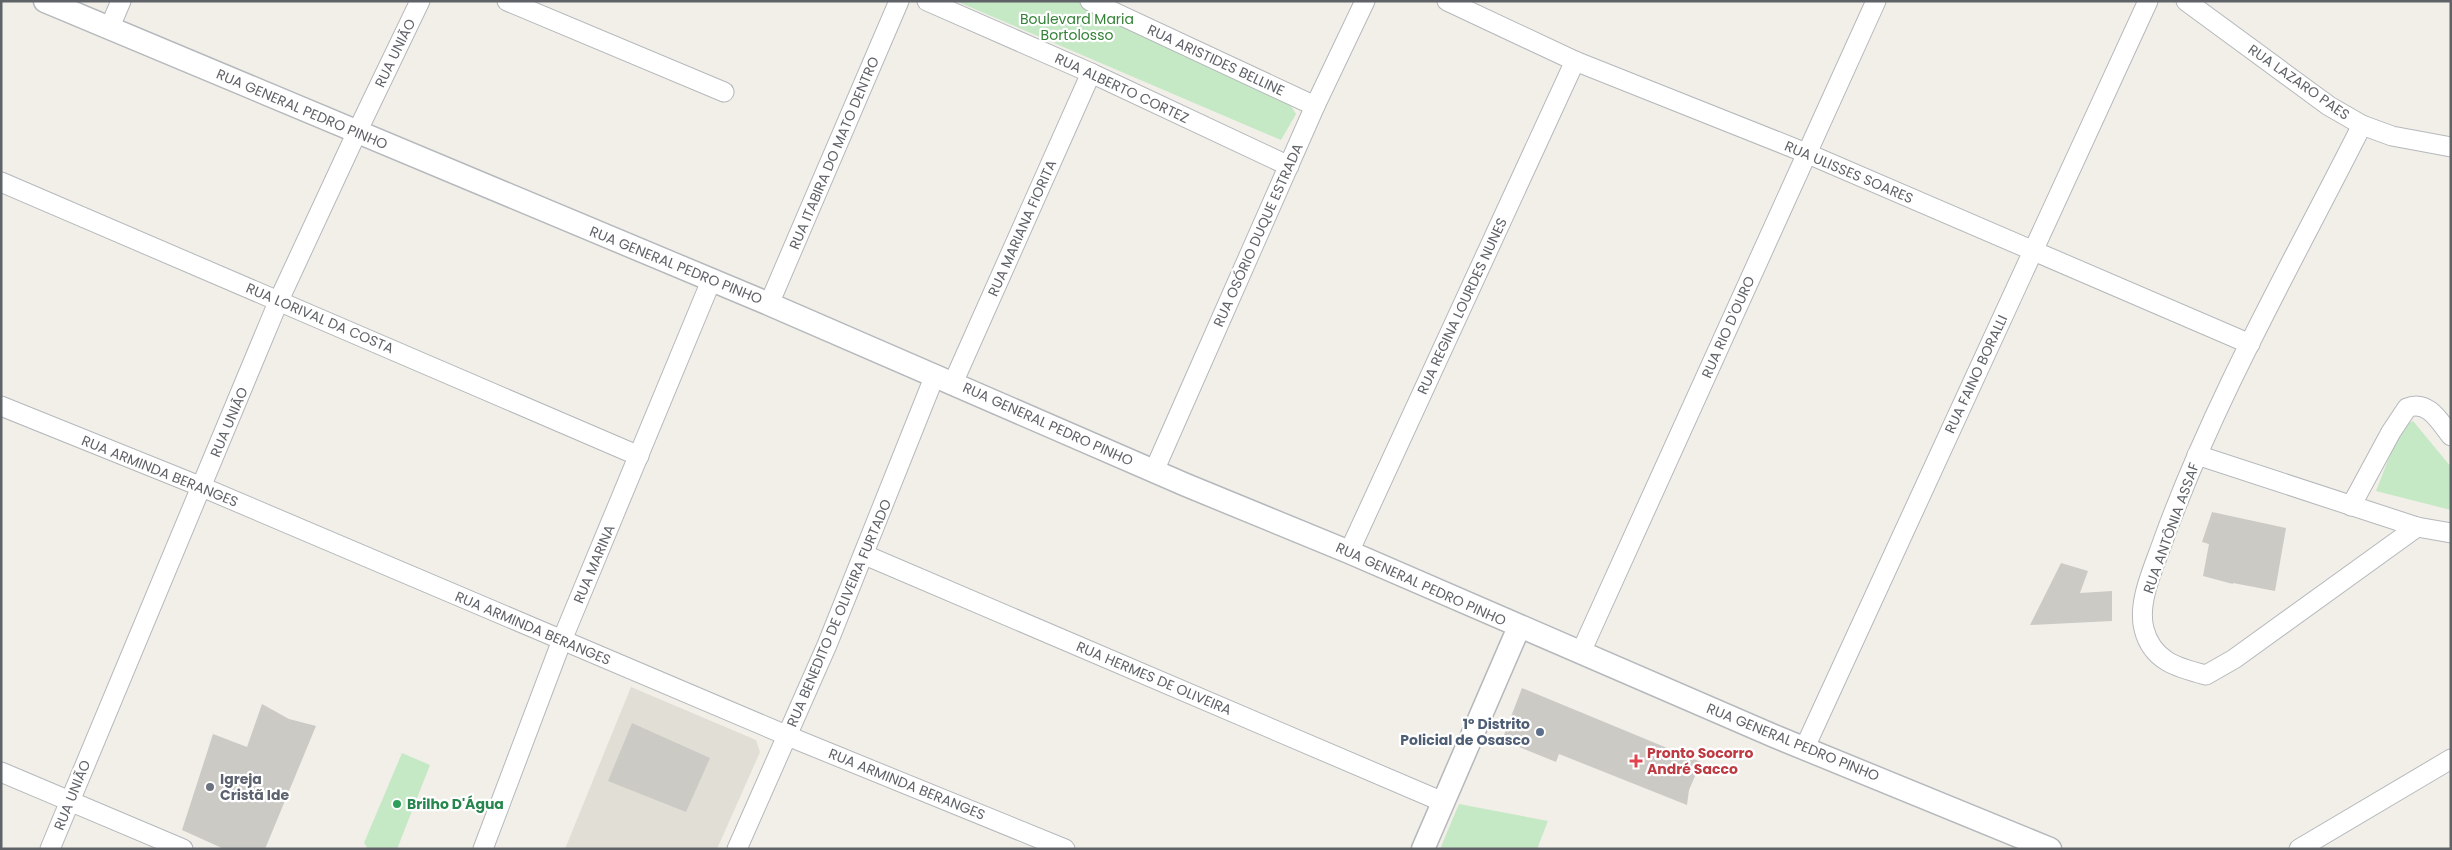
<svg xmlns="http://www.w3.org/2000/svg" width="2452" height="850" font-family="Poppins,sans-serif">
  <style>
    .education { fill: #e1ded6 }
    .green { fill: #c5e8c5 }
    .building { fill: #cccac5 }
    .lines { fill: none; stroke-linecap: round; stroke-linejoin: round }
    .minor-casing { stroke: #b5b8bc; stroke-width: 21 }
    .tertiary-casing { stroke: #b5b8bc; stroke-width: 25 }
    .minor { stroke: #fff; stroke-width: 19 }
    .tertiary { stroke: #fff; stroke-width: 22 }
    .service-dot { fill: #5c6f8a; stroke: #fff; stroke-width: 2 }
    .health-dot { fill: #e0444e; stroke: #fff; stroke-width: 2 }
    .worship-dot { fill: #6b7280; stroke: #fff; stroke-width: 2 }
    .leisure-dot { fill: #2e9e5b; stroke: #fff; stroke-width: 2 }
    .labels { text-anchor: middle; stroke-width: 4.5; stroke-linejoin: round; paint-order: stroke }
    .park-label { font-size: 14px; fill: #348238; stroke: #fff }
    .street-label { font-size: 14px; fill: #5f6368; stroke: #fff }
    .service-label { font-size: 14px; font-weight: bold; fill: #4e5e75; stroke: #fff; text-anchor: end }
    .health-label { font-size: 14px; font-weight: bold; fill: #be3a42; stroke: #fff; text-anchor: start }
    .worship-label { font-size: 14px; font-weight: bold; fill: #5b616d; stroke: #fff; text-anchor: start }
    .leisure-label { font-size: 14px; font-weight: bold; fill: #27864d; stroke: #fff; text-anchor: start }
  </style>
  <rect width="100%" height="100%" fill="#f1efe8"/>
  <path class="education" d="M 631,687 L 756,740 L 760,752 L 717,849 L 565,849 Z"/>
  <g class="green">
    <path d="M 956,1 L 1078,1 L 1284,95 L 1296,114 L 1281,140 Z"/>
    <path d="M 2413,421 L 2451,467 L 2451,510 L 2376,491 L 2401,427 Z"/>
    <path d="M 402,753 L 430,765 L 397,849 L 368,849 L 364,843 Z"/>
    <path d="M 1459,804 L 1548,821 L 1537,849 L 1440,849 Z"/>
  </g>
  <g class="building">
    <path d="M 2212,512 L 2286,528 L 2275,591 L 2233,583 L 2233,584 L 2203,576 L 2209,544 L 2202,542 Z"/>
    <path d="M 2061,563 L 2088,571 L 2080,593 L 2112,591 L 2112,621 L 2030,625 Z"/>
    <path d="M 1522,688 L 1701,762 L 1689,790 L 1687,805 L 1559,754 L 1556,762 L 1502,740 Z"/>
    <path d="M 262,704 L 289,719 L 316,726 L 265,849 L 224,849 L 182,830 L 213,734 L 247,747 Z"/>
    <path d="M 632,723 L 710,758 L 686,812 L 608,781 Z"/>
  </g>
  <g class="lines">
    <g class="minor-casing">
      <g id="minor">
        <path d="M 507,1 L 724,92"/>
        <path d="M 927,1 L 1091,73 L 1289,166"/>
        <path d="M 1090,1 L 1315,106"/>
        <path d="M 1447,1 L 1575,61 L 1806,153 L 2250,344"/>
        <path d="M 2186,1 L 2329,106 L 2362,125 L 2392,136 L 2451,147"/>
        <path d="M 109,29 L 121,1"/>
        <path d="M 2362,125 C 2293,262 2215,397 2163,541 C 2154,567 2137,602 2144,629 C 2152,661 2178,668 2206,675 L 2234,659 L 2417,527"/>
        <path d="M 1,182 L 639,456"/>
        <path d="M 769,304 L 899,1"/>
        <path d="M 953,383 L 1091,73"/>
        <path d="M 1,406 L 202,487 L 800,741 L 1065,849"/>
        <path d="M 2197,455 L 2417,527 L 2451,533"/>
        <path d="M 1154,471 L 1315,106 L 1365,1"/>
        <path d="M 2351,506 L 2391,432 L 2407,408 C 2428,399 2440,422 2451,436"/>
        <path d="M 1349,552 L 1575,61"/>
        <path d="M 865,555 L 1443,802"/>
        <path d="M 1581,652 L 1876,1"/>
        <path d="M 1805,747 L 2148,1"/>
        <path d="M 1,772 L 183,849"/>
        <path d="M 50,849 L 279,300 L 357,132 L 420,1"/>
        <path d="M 483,849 L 562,640 L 711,281"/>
        <path d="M 737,849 L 827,645 L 935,375"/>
        <path d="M 2299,849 L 2451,759"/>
      </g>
    </g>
    <g class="tertiary-casing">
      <g id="tertiary">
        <path d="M 45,1 L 769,304 L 1186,485 L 1349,552 L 1774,736 L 2050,849"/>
        <path d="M 1423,849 L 1519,627"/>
      </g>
    </g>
    <use href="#minor" class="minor"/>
    <use href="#tertiary" class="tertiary"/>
  </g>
  <circle class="service-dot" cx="1540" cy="732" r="5"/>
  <path class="health-dot" d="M1633.5 753.5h5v5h5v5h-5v5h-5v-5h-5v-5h5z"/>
  <circle class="worship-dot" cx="210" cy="787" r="5"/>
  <circle class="leisure-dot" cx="397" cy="804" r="5"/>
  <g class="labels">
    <g class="park-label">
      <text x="1077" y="24">Boulevard Maria<tspan x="1077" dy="16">Bortolosso</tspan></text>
    </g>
    <g class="street-label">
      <text transform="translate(395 53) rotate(-64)" y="5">RUA UNIÃO</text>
      <text transform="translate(1216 60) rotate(25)" y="5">RUA ARISTIDES BELLINE</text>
      <text transform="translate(2299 82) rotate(35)" y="5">RUA LAZARO PAES</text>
      <text transform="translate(1122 88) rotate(25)" y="5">RUA ALBERTO CORTEZ</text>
      <text transform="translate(302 109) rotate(23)" y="5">RUA GENERAL PEDRO PINHO</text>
      <text transform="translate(834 153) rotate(-67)" y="5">RUA ITABIRA DO MATO DENTRO</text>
      <text transform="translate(1849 172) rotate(23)" y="5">RUA ULISSES SOARES</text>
      <text transform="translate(1022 228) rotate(-66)" y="5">RUA MARIANA FIORITA</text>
      <text transform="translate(1258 235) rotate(-66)" y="5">RUA OSÓRIO DUQUE ESTRADA</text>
      <text transform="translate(676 265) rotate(22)" y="5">RUA GENERAL PEDRO PINHO</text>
      <text transform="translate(1462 306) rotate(-65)" y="5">RUA REGINA LOURDES NUNES</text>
      <text transform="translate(320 318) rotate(23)" y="5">RUA LORIVAL DA COSTA</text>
      <text transform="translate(1728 327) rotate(-66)" y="5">RUA RIO D'OURO</text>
      <text transform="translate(1976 374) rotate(-65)" y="5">RUA FAINO BORALLI</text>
      <text transform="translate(229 422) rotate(-67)" y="5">RUA UNIÃO</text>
      <text transform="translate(1048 424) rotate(24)" y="5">RUA GENERAL PEDRO PINHO</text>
      <text transform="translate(160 471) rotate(22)" y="5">RUA ARMINDA BERANGES</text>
      <text transform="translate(2171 528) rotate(-70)" y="5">RUA ANTÔNIA ASSAF</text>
      <text transform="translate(594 564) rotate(-67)" y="5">RUA MARINA</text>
      <text transform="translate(1421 584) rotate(24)" y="5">RUA GENERAL PEDRO PINHO</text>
      <text transform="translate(839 613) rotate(-67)" y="5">RUA BENEDITO DE OLIVEIRA FURTADO</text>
      <text transform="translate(533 628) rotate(23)" y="5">RUA ARMINDA BERANGES</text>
      <text transform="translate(1154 678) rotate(23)" y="5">RUA HERMES DE OLIVEIRA</text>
      <text transform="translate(1793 742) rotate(22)" y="5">RUA GENERAL PEDRO PINHO</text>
      <text transform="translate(907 784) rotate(22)" y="5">RUA ARMINDA BERANGES</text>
      <text transform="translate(72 795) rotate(-68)" y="5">RUA UNIÃO</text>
    </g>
    <g class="service-label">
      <text x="1530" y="729">1º Distrito<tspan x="1530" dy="16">Policial de Osasco</tspan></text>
    </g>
    <g class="health-label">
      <text x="1647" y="758">Pronto Socorro<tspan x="1647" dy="16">André Sacco</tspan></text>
    </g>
    <g class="worship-label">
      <text x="220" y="784">Igreja<tspan x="220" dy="16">Cristã Ide</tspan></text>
    </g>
    <g class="leisure-label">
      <text x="407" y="809">Brilho D'Água</text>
    </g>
  </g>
  <rect width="2452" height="850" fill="none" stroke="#5f6368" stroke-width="5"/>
</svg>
